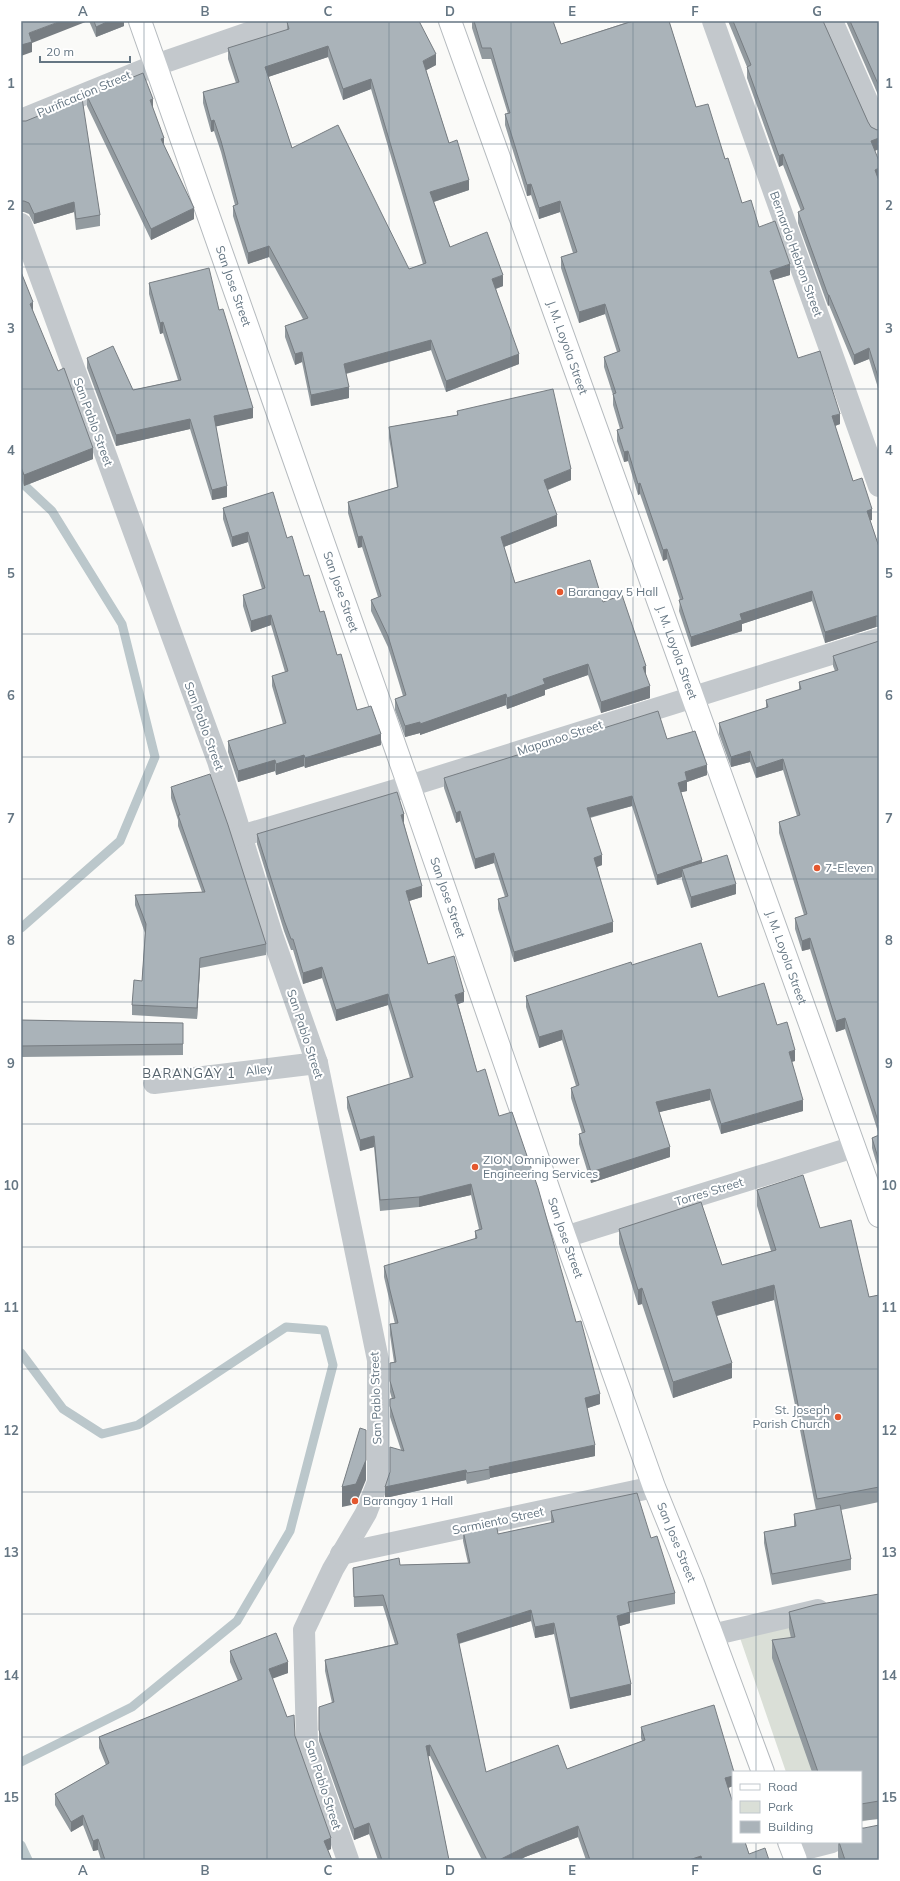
<svg xmlns="http://www.w3.org/2000/svg" width="900" height="1881" font-family="Mulish,sans-serif">
  <style>
    .green { fill: #dadfd7 }
    .lines { fill: none; stroke-linecap: round; stroke-linejoin: round }
    .stream { stroke: #bbc7cb; stroke-width: 9 }
    .major-casing { stroke: #b5babe; stroke-width: 24 }
    .minor { stroke: #c3c8cc; stroke-width: 22 }
    .major { stroke: #fff; stroke-width: 22 }
    .wall { fill: #929a9f; fill-rule: evenodd }
    .shaded-wall { fill: #777d82 }
    .building { fill: #aab3b9; stroke: #777d82; fill-rule: evenodd }
    .grid { fill: none; stroke: #657683; stroke-width: 1; stroke-opacity: 0.55 }
    .poi-dot { fill: #e4572e; stroke: #fff; stroke-width: 1.5 }
    .labels { text-anchor: middle; stroke-width: 4; stroke-linejoin: round; paint-order: stroke }
    .street-label { font-size: 12px; fill: #657683; stroke: #fff }
    .poi-label { font-size: 12px; fill: #657683; stroke: #fff; text-anchor: start }
    .neighbourhood-label { font-size: 13px; letter-spacing: 1px; fill: #57646e; stroke: #fff }
    .neatline { fill: none; stroke: #657683; stroke-width: 1.5 }
    .grid-label { font-size: 13px; text-anchor: middle; font-weight: bold; fill: #657683 }
  </style>
  <rect width="100%" height="100%" fill="#fafaf8"/>
  <path class="green" d="M 879,1606 L 879,1817 L 861,1822 L 861,1772 L 786,1772 L 739,1635 Z"/>
  <g class="lines">
    <g class="stream">
      <path d="M 21,482 L 52,511 L 122,624 L 155,757 L 120,841 L 21,928"/>
      <path d="M 21,1353 L 63,1409 L 102,1434 L 138,1425 L 286,1327 L 324,1330 L 333,1365 L 290,1531 L 237,1621 L 132,1707 L 21,1762"/>
      <path d="M 21,1845 L 28,1860"/>
    </g>
    <g class="major-casing">
      <g id="major">
        <path id="s1" d="M 140,21 L 409,786 L 565,1237 L 654,1487 L 693,1583 L 763,1772"/>
        <path id="s2" d="M 450,21 L 879,1216"/>
        <path d="M 789,1842 L 796,1860"/>
      </g>
    </g>
    <g class="minor">
      <path d="M 713,21 L 879,486"/>
      <path d="M 832,21 L 879,128"/>
      <path d="M 21,120 L 156,65 L 283,21"/>
      <path d="M 21,224 L 218,761 L 272,935 L 317,1063 L 378,1360 L 378,1482 L 366,1513 L 333,1569 L 304,1630 L 307,1743 L 348,1860"/>
      <path d="M 241,836 L 409,786 L 879,639"/>
      <path d="M 154,1083 L 317,1063"/>
      <path d="M 565,1237 L 854,1147"/>
      <path d="M 341,1554 L 654,1487"/>
      <path d="M 712,1635 L 818,1610"/>
      <path d="M 793,1852 L 832,1842"/>
    </g>
    <use href="#major" class="major"/>
  </g>
  <g class="wall">
    <path d="M 89,21 L 124,21 L 124,26 L 96,37 Z"/>
    <path d="M 472,21 L 553,21 L 561,44 L 631,21 L 669,21 L 696,107 L 725,159 L 742,203 L 759,227 L 790,275 L 773,280 L 798,358 L 840,424 L 835,426 L 853,481 L 872,520 L 870,520 L 879,547 L 879,627 L 876,627 L 825,643 L 812,601 L 742,624 L 742,631 L 691,647 L 679,611 L 680,600 L 667,559 L 663,561 L 640,494 L 638,495 L 628,461 L 624,462 L 617,441 L 617,430 L 620,429 L 613,405 L 613,395 L 604,367 L 604,357 L 617,352 L 605,314 L 579,323 L 561,268 L 561,257 L 573,253 L 560,212 L 539,219 L 531,195 L 527,196 L 505,125 L 505,114 L 508,114 L 491,59 L 482,59 L 472,28 Z"/>
    <path d="M 728,21 L 823,21 L 868,122 L 871,127 L 877,130 L 879,129 L 879,149 L 875,151 L 879,181 L 879,391 L 869,359 L 854,365 L 829,305 L 828,306 L 798,223 L 798,212 L 801,211 L 783,165 L 779,167 L 747,78 L 747,67 Z"/>
    <path d="M 846,21 L 879,21 L 879,97 Z"/>
    <path d="M 287,22 L 436,65 L 426,70 L 449,143 L 469,190 L 434,202 L 450,247 L 503,286 L 496,289 L 519,364 L 446,392 L 431,350 L 346,374 L 349,398 L 311,406 L 302,362 L 295,365 L 285,337 L 285,326 L 303,319 L 269,257 L 248,264 L 233,216 L 233,206 L 235,205 L 221,152 L 214,131 L 211,132 L 203,103 L 203,92 L 236,83 L 228,59 L 228,48 L 287,30 ZM 328,57 L 343,100 L 371,89 L 423,264 L 409,269 L 292,148 L 268,77 Z"/>
    <path d="M 87,96 L 153,109 L 164,145 L 194,219 L 151,240 L 87,106 Z"/>
    <path d="M 21,121 L 100,215 L 100,226 L 76,230 L 74,212 L 34,224 L 29,214 L 24,212 L 21,212 Z"/>
    <path d="M 21,272 L 33,313 L 93,459 L 24,486 L 21,478 Z"/>
    <path d="M 149,283 L 219,310 L 253,418 L 216,426 L 227,497 L 212,500 L 190,429 L 116,446 L 87,368 L 87,358 L 133,390 L 178,380 L 163,333 L 160,334 L 149,294 Z"/>
    <path d="M 457,411 L 571,480 L 548,490 L 557,526 L 504,547 L 515,583 L 603,602 L 646,675 L 650,698 L 601,713 L 588,675 L 545,690 L 545,695 L 507,709 L 506,705 L 420,735 L 420,733 L 405,737 L 395,710 L 395,699 L 403,696 L 388,647 L 371,611 L 371,600 L 378,597 L 362,547 L 358,548 L 348,513 L 348,502 L 397,487 L 389,438 L 389,427 L 457,415 Z"/>
    <path d="M 223,508 L 287,538 L 320,612 L 357,710 L 381,745 L 305,768 L 304,766 L 276,775 L 275,771 L 238,782 L 228,752 L 228,741 L 283,724 L 272,686 L 272,676 L 285,672 L 271,625 L 251,632 L 243,606 L 243,595 L 262,589 L 248,542 L 232,547 L 223,519 Z"/>
    <path d="M 879,641 L 879,1135 L 845,1029 L 836,1032 L 810,949 L 802,951 L 795,929 L 795,918 L 804,915 L 779,833 L 779,822 L 797,816 L 783,770 L 756,778 L 750,762 L 731,767 L 719,734 L 719,723 L 766,708 L 766,700 L 799,690 L 799,682 L 835,671 L 833,666 L 833,656 Z"/>
    <path d="M 667,739 L 707,775 L 687,782 L 687,791 L 681,792 L 702,863 L 736,894 L 691,908 L 682,880 L 682,877 L 657,885 L 632,806 L 590,818 L 602,865 L 597,867 L 613,932 L 514,962 L 498,909 L 498,899 L 505,897 L 494,863 L 475,869 L 460,821 L 456,823 L 444,788 L 444,778 Z"/>
    <path d="M 171,787 L 266,944 L 266,955 L 200,968 L 197,1019 L 132,1015 L 132,1005 L 142,981 L 145,933 L 135,905 L 135,895 L 202,892 L 178,826 L 178,820 L 171,798 Z"/>
    <path d="M 404,823 L 422,897 L 409,901 L 428,964 L 464,1002 L 458,1004 L 477,1072 L 499,1116 L 600,1404 L 587,1408 L 595,1456 L 490,1478 L 490,1479 L 467,1484 L 466,1480 L 385,1498 L 401,1450 L 390,1417 L 390,1399 L 392,1399 L 390,1392 L 390,1363 L 394,1362 L 390,1335 L 390,1324 L 395,1324 L 384,1277 L 384,1266 L 475,1239 L 475,1231 L 479,1229 L 471,1195 L 419,1207 L 380,1211 L 374,1147 L 360,1151 L 347,1108 L 347,1097 L 410,1078 L 388,1005 L 336,1021 L 322,978 L 303,984 L 293,950 L 291,950 L 284,931 L 257,844 L 257,834 Z"/>
    <path d="M 632,965 L 718,997 L 777,1025 L 795,1061 L 792,1062 L 803,1111 L 721,1134 L 710,1100 L 659,1112 L 670,1157 L 591,1183 L 579,1144 L 579,1134 L 582,1133 L 571,1098 L 571,1088 L 576,1086 L 562,1040 L 539,1048 L 526,1007 L 526,996 Z"/>
    <path d="M 21,1020 L 183,1023 L 183,1055 L 21,1057 Z"/>
    <path d="M 879,1135 L 879,1172 L 872,1148 L 872,1138 Z"/>
    <path d="M 757,1190 L 820,1228 L 869,1297 L 879,1295 L 879,1502 L 841,1510 L 851,1559 L 851,1570 L 772,1585 L 764,1543 L 764,1532 L 794,1526 L 794,1514 L 816,1510 L 774,1300 L 717,1316 L 732,1378 L 673,1398 L 642,1304 L 638,1305 L 619,1244 L 619,1229 L 722,1265 L 771,1251 L 757,1206 Z"/>
    <path d="M 551,1511 L 651,1538 L 675,1593 L 675,1604 L 630,1613 L 630,1623 L 619,1626 L 631,1695 L 570,1709 L 554,1634 L 535,1638 L 531,1621 L 459,1644 L 486,1772 L 567,1769 L 642,1741 L 641,1738 L 641,1727 L 733,1772 L 733,1786 L 728,1788 L 749,1854 L 769,1860 L 586,1860 L 578,1837 L 525,1857 L 520,1860 L 482,1860 L 430,1756 L 428,1756 L 449,1860 L 378,1860 L 369,1834 L 354,1840 L 319,1741 L 319,1707 L 332,1703 L 325,1671 L 325,1660 L 395,1644 L 383,1606 L 354,1607 L 353,1568 L 400,1565 L 468,1563 L 463,1541 L 463,1530 L 498,1534 L 551,1523 Z"/>
    <path d="M 879,1594 L 879,1819 L 861,1821 L 861,1772 L 812,1772 L 772,1658 L 772,1640 L 791,1638 L 789,1629 L 789,1612 Z"/>
    <path d="M 230,1651 L 288,1673 L 272,1678 L 287,1717 L 295,1736 L 331,1849 L 328,1850 L 332,1860 L 101,1860 L 98,1850 L 93,1851 L 83,1825 L 71,1832 L 55,1805 L 55,1794 L 106,1765 L 99,1748 L 99,1737 L 238,1681 L 230,1662 Z"/>
    <path d="M 838,1842 L 861,1842 L 879,1860 L 839,1860 L 838,1857 Z"/>
  </g>
  <g class="shaded-wall">
    <path d="M 61,21 L 88,21 L 32,43 L 32,52 L 21,56 L 21,45 L 29,33 Z"/>
    <path d="M 109,21 L 124,21 L 124,26 L 96,37 L 96,27 Z"/>
    <path d="M 328,46 L 328,57 L 265,78 L 265,67 Z"/>
    <path d="M 436,54 L 436,65 L 423,72 L 423,61 Z"/>
    <path d="M 371,79 L 371,89 L 343,100 L 343,89 Z"/>
    <path d="M 153,99 L 153,110 L 150,100 Z"/>
    <path d="M 214,120 L 214,131 L 211,132 L 211,121 Z"/>
    <path d="M 164,138 L 164,149 L 161,139 Z"/>
    <path d="M 879,138 L 879,149 L 871,152 L 871,141 Z"/>
    <path d="M 783,154 L 783,165 L 779,167 L 779,156 Z"/>
    <path d="M 879,168 L 879,179 L 875,180 L 875,170 Z"/>
    <path d="M 469,180 L 469,190 L 430,203 L 430,192 Z"/>
    <path d="M 531,184 L 531,195 L 527,196 L 527,185 Z"/>
    <path d="M 560,201 L 560,212 L 539,219 L 539,208 Z"/>
    <path d="M 74,202 L 74,212 L 34,224 L 34,214 Z"/>
    <path d="M 194,208 L 194,219 L 151,240 L 151,229 Z"/>
    <path d="M 269,246 L 269,257 L 248,264 L 248,253 Z"/>
    <path d="M 790,264 L 790,275 L 770,281 L 770,271 Z"/>
    <path d="M 503,275 L 503,286 L 492,290 L 492,279 Z"/>
    <path d="M 828,295 L 829,295 L 829,305 L 828,306 Z"/>
    <path d="M 33,302 L 33,313 L 30,304 Z"/>
    <path d="M 605,304 L 605,314 L 579,323 L 579,312 Z"/>
    <path d="M 163,322 L 163,333 L 160,334 L 160,323 Z"/>
    <path d="M 431,340 L 431,350 L 344,374 L 344,364 Z"/>
    <path d="M 869,348 L 869,359 L 854,365 L 854,355 Z"/>
    <path d="M 302,352 L 302,362 L 295,365 L 295,354 Z"/>
    <path d="M 519,354 L 519,364 L 446,392 L 446,381 Z"/>
    <path d="M 349,387 L 349,398 L 311,406 L 311,395 Z"/>
    <path d="M 253,408 L 253,418 L 214,427 L 214,416 Z"/>
    <path d="M 840,414 L 840,424 L 832,427 L 832,416 Z"/>
    <path d="M 190,419 L 190,429 L 116,446 L 116,435 Z"/>
    <path d="M 93,448 L 93,459 L 24,486 L 24,475 Z"/>
    <path d="M 628,451 L 628,461 L 624,462 L 624,452 Z"/>
    <path d="M 571,469 L 571,480 L 544,491 L 544,480 Z"/>
    <path d="M 640,483 L 640,494 L 638,495 L 638,484 Z"/>
    <path d="M 227,486 L 227,497 L 212,500 L 212,490 Z"/>
    <path d="M 872,509 L 872,520 L 867,521 L 867,511 Z"/>
    <path d="M 557,515 L 557,526 L 501,548 L 501,537 Z"/>
    <path d="M 248,532 L 248,542 L 232,547 L 232,537 Z"/>
    <path d="M 362,536 L 362,547 L 358,548 L 358,537 Z"/>
    <path d="M 667,549 L 667,559 L 663,561 L 663,550 Z"/>
    <path d="M 812,591 L 812,601 L 742,624 L 742,631 L 691,647 L 691,637 L 740,614 Z"/>
    <path d="M 271,615 L 271,625 L 251,632 L 251,621 Z"/>
    <path d="M 876,616 L 876,627 L 825,643 L 825,632 Z"/>
    <path d="M 588,664 L 588,675 L 545,690 L 545,695 L 507,709 L 507,698 L 543,679 Z"/>
    <path d="M 646,666 L 646,678 L 643,667 Z"/>
    <path d="M 650,686 L 650,698 L 601,713 L 601,702 Z"/>
    <path d="M 506,694 L 506,705 L 420,735 L 420,724 Z"/>
    <path d="M 420,722 L 420,733 L 405,737 L 405,726 Z"/>
    <path d="M 381,734 L 381,745 L 305,768 L 305,758 Z"/>
    <path d="M 750,751 L 750,762 L 731,767 L 731,757 Z"/>
    <path d="M 304,755 L 304,766 L 276,775 L 276,764 Z"/>
    <path d="M 783,759 L 783,770 L 756,778 L 756,768 Z"/>
    <path d="M 275,760 L 275,771 L 238,782 L 238,771 Z"/>
    <path d="M 707,765 L 707,775 L 687,782 L 687,791 L 678,793 L 678,783 L 685,772 Z"/>
    <path d="M 632,796 L 632,806 L 587,818 L 587,808 Z"/>
    <path d="M 460,811 L 460,821 L 456,823 L 456,813 Z"/>
    <path d="M 404,814 L 404,825 L 401,815 Z"/>
    <path d="M 494,853 L 494,863 L 475,869 L 475,859 Z"/>
    <path d="M 602,855 L 602,865 L 594,868 L 594,858 Z"/>
    <path d="M 702,860 L 702,871 L 682,869 L 682,877 L 657,885 L 657,875 Z"/>
    <path d="M 736,884 L 736,894 L 691,908 L 691,897 Z"/>
    <path d="M 422,886 L 422,897 L 406,902 L 406,891 Z"/>
    <path d="M 613,922 L 613,932 L 514,962 L 514,952 Z"/>
    <path d="M 810,938 L 810,949 L 802,951 L 802,941 Z"/>
    <path d="M 200,958 L 200,968 L 197,1019 L 197,1008 Z"/>
    <path d="M 322,967 L 322,978 L 303,984 L 303,973 Z"/>
    <path d="M 464,992 L 464,1002 L 455,1005 L 455,995 Z"/>
    <path d="M 388,994 L 388,1005 L 336,1021 L 336,1010 Z"/>
    <path d="M 845,1018 L 845,1029 L 836,1032 L 836,1021 Z"/>
    <path d="M 562,1030 L 562,1040 L 539,1048 L 539,1037 Z"/>
    <path d="M 795,1050 L 795,1061 L 789,1062 L 789,1052 Z"/>
    <path d="M 710,1089 L 710,1100 L 656,1113 L 656,1102 Z"/>
    <path d="M 803,1100 L 803,1111 L 721,1134 L 721,1124 Z"/>
    <path d="M 374,1136 L 374,1147 L 360,1151 L 360,1140 Z"/>
    <path d="M 670,1147 L 670,1157 L 591,1183 L 591,1172 Z"/>
    <path d="M 471,1184 L 471,1195 L 419,1207 L 419,1197 Z"/>
    <path d="M 774,1285 L 774,1300 L 712,1317 L 712,1302 Z"/>
    <path d="M 642,1288 L 642,1304 L 638,1305 L 638,1290 Z"/>
    <path d="M 732,1363 L 732,1378 L 673,1398 L 673,1382 Z"/>
    <path d="M 600,1394 L 600,1404 L 585,1409 L 585,1398 Z"/>
    <path d="M 595,1445 L 595,1456 L 490,1478 L 489,1467 Z"/>
    <path d="M 366,1460 L 366,1480 L 356,1504 L 342,1507 L 342,1487 Z"/>
    <path d="M 466,1470 L 466,1480 L 385,1498 L 385,1487 Z"/>
    <path d="M 531,1610 L 531,1621 L 457,1644 L 457,1634 Z"/>
    <path d="M 630,1612 L 630,1623 L 617,1627 L 617,1616 Z"/>
    <path d="M 554,1623 L 554,1634 L 535,1638 L 535,1627 Z"/>
    <path d="M 288,1662 L 288,1673 L 269,1680 L 269,1669 Z"/>
    <path d="M 631,1684 L 631,1695 L 570,1709 L 570,1698 Z"/>
    <path d="M 430,1745 L 430,1756 L 426,1757 L 426,1746 Z"/>
    <path d="M 733,1776 L 733,1786 L 725,1789 L 725,1778 Z"/>
    <path d="M 83,1815 L 83,1825 L 71,1832 L 71,1822 Z"/>
    <path d="M 369,1823 L 369,1834 L 354,1840 L 354,1829 Z"/>
    <path d="M 578,1826 L 578,1837 L 525,1857 L 520,1860 L 499,1860 L 525,1847 Z"/>
    <path d="M 331,1838 L 331,1849 L 324,1852 L 324,1841 Z"/>
    <path d="M 98,1839 L 98,1850 L 93,1851 L 93,1841 Z"/>
    <path d="M 701,1856 L 701,1860 L 689,1860 Z"/>
  </g>
  <g class="building">
    <path d="M 21,21 L 61,21 L 29,33 L 32,42 L 21,45 Z"/>
    <path d="M 94,21 L 109,21 L 96,27 Z"/>
    <path d="M 291,21 L 419,21 L 436,54 L 423,61 L 449,143 L 457,140 L 469,180 L 430,192 L 450,247 L 487,232 L 503,275 L 492,279 L 519,354 L 446,381 L 431,340 L 344,364 L 349,387 L 311,395 L 302,352 L 295,354 L 285,326 L 308,318 L 269,246 L 248,253 L 233,206 L 238,204 L 221,141 L 214,120 L 211,121 L 203,92 L 239,82 L 228,48 L 289,29 L 287,22 ZM 328,46 L 343,89 L 371,79 L 426,263 L 409,269 L 338,125 L 292,148 L 265,67 Z"/>
    <path d="M 474,21 L 553,21 L 561,44 L 633,21 L 669,21 L 696,107 L 708,104 L 725,159 L 728,158 L 742,203 L 751,200 L 759,227 L 775,221 L 790,264 L 770,271 L 798,358 L 820,351 L 840,414 L 832,416 L 853,481 L 862,478 L 872,509 L 867,511 L 879,547 L 879,616 L 876,616 L 825,632 L 812,591 L 740,614 L 742,620 L 691,637 L 679,600 L 683,599 L 667,549 L 663,550 L 640,483 L 638,484 L 628,451 L 624,452 L 617,430 L 623,428 L 613,394 L 616,393 L 604,357 L 620,351 L 605,304 L 579,312 L 561,257 L 577,252 L 560,201 L 539,208 L 531,184 L 527,185 L 505,114 L 510,113 L 491,48 L 482,48 Z"/>
    <path d="M 733,21 L 823,21 L 868,122 L 871,127 L 877,130 L 879,129 L 879,138 L 871,141 L 879,161 L 879,168 L 875,170 L 879,181 L 879,380 L 869,348 L 854,355 L 829,295 L 828,295 L 798,212 L 804,209 L 783,154 L 779,156 L 747,67 L 751,65 Z"/>
    <path d="M 850,21 L 879,21 L 879,86 Z"/>
    <path d="M 143,73 L 153,99 L 150,100 L 164,138 L 161,139 L 194,208 L 151,229 L 87,96 Z"/>
    <path d="M 82,98 L 100,215 L 76,219 L 74,202 L 34,214 L 29,203 L 24,201 L 21,201 L 21,121 L 26,121 Z"/>
    <path d="M 209,268 L 219,310 L 223,309 L 253,408 L 214,416 L 227,486 L 212,490 L 190,419 L 116,435 L 87,358 L 113,346 L 133,390 L 181,380 L 163,322 L 160,323 L 149,283 Z"/>
    <path d="M 21,272 L 33,302 L 30,304 L 58,371 L 64,368 L 93,448 L 24,475 L 21,467 Z"/>
    <path d="M 553,389 L 571,469 L 544,480 L 557,515 L 501,537 L 515,583 L 590,560 L 603,602 L 622,595 L 646,666 L 643,667 L 650,686 L 601,702 L 588,664 L 543,679 L 545,684 L 507,698 L 506,694 L 420,724 L 420,722 L 405,726 L 395,699 L 406,695 L 388,636 L 371,600 L 381,596 L 362,536 L 358,537 L 348,502 L 398,487 L 389,427 L 458,415 L 457,411 Z"/>
    <path d="M 273,492 L 287,538 L 292,536 L 304,576 L 309,575 L 320,612 L 324,611 L 337,655 L 341,654 L 357,710 L 371,706 L 381,734 L 305,758 L 304,755 L 276,764 L 275,760 L 238,771 L 228,741 L 286,723 L 272,676 L 288,671 L 271,615 L 251,621 L 243,595 L 265,588 L 248,532 L 232,537 L 223,508 Z"/>
    <path d="M 879,641 L 879,1124 L 845,1018 L 836,1021 L 810,938 L 802,941 L 795,918 L 807,914 L 779,822 L 800,815 L 783,759 L 756,768 L 750,751 L 731,757 L 719,723 L 768,707 L 766,700 L 801,689 L 799,682 L 838,670 L 833,656 Z"/>
    <path d="M 658,711 L 667,739 L 695,731 L 707,765 L 685,772 L 687,780 L 678,783 L 702,860 L 657,875 L 632,796 L 587,808 L 602,855 L 594,858 L 613,922 L 514,952 L 498,899 L 508,896 L 494,853 L 475,859 L 460,811 L 456,813 L 444,778 Z"/>
    <path d="M 210,774 L 228,825 L 266,944 L 200,958 L 197,1008 L 132,1005 L 134,980 L 142,981 L 146,924 L 135,895 L 205,892 L 178,815 L 180,815 L 171,787 Z"/>
    <path d="M 397,792 L 404,814 L 401,815 L 422,886 L 406,891 L 428,964 L 454,956 L 464,992 L 455,995 L 477,1072 L 485,1069 L 499,1116 L 512,1112 L 538,1188 L 576,1322 L 581,1321 L 600,1394 L 585,1398 L 595,1445 L 489,1467 L 490,1469 L 467,1473 L 466,1470 L 385,1487 L 390,1472 L 390,1447 L 404,1451 L 390,1406 L 390,1399 L 395,1398 L 390,1381 L 390,1363 L 396,1362 L 390,1324 L 398,1323 L 384,1266 L 477,1238 L 475,1231 L 482,1229 L 471,1184 L 419,1197 L 380,1200 L 374,1136 L 360,1140 L 347,1097 L 413,1077 L 388,994 L 336,1010 L 322,967 L 303,973 L 293,939 L 291,939 L 284,920 L 257,834 Z"/>
    <path d="M 727,855 L 736,884 L 691,897 L 682,869 Z"/>
    <path d="M 701,943 L 718,997 L 764,983 L 777,1025 L 787,1022 L 795,1050 L 789,1052 L 803,1100 L 721,1124 L 710,1089 L 656,1102 L 670,1147 L 591,1172 L 579,1134 L 585,1132 L 571,1088 L 579,1085 L 562,1030 L 539,1037 L 526,996 L 631,962 L 632,965 Z"/>
    <path d="M 21,1020 L 183,1023 L 183,1044 L 21,1046 Z"/>
    <path d="M 879,1135 L 879,1161 L 872,1138 Z"/>
    <path d="M 803,1175 L 820,1228 L 851,1220 L 869,1297 L 879,1295 L 879,1487 L 817,1499 L 774,1285 L 712,1302 L 732,1363 L 673,1382 L 642,1288 L 638,1290 L 619,1229 L 701,1202 L 722,1265 L 776,1250 L 757,1190 Z"/>
    <path d="M 360,1428 L 366,1430 L 366,1460 L 356,1484 L 342,1487 Z"/>
    <path d="M 637,1493 L 651,1538 L 657,1536 L 675,1593 L 628,1602 L 630,1612 L 617,1616 L 631,1684 L 570,1698 L 554,1623 L 535,1627 L 531,1610 L 457,1634 L 486,1772 L 558,1745 L 567,1769 L 645,1740 L 641,1727 L 714,1705 L 734,1772 L 733,1772 L 733,1776 L 725,1778 L 733,1803 L 733,1842 L 745,1842 L 749,1854 L 765,1848 L 769,1860 L 702,1860 L 701,1856 L 689,1860 L 590,1860 L 578,1826 L 525,1847 L 499,1860 L 487,1860 L 430,1745 L 426,1746 L 449,1860 L 382,1860 L 369,1823 L 354,1829 L 319,1730 L 319,1707 L 334,1702 L 325,1660 L 398,1644 L 383,1595 L 354,1597 L 353,1568 L 399,1558 L 400,1565 L 470,1563 L 463,1530 L 496,1523 L 498,1534 L 554,1522 L 551,1511 Z"/>
    <path d="M 840,1505 L 851,1559 L 772,1574 L 764,1532 L 796,1526 L 794,1514 Z"/>
    <path d="M 879,1594 L 879,1801 L 861,1804 L 861,1772 L 818,1772 L 772,1640 L 795,1637 L 789,1612 L 815,1605 Z"/>
    <path d="M 276,1633 L 288,1662 L 269,1669 L 287,1717 L 294,1715 L 295,1736 L 331,1838 L 324,1841 L 332,1860 L 105,1860 L 98,1839 L 93,1841 L 83,1815 L 71,1822 L 55,1794 L 109,1763 L 99,1737 L 242,1679 L 230,1651 Z"/>
    <path d="M 879,1825 L 879,1860 L 845,1860 L 839,1842 L 861,1842 L 861,1828 L 864,1828 Z"/>
  </g>
  <path class="grid" d="M 144,21 L 144,1860M 267,21 L 267,1860M 389,21 L 389,1860M 511,21 L 511,1860M 633,21 L 633,1860M 756,21 L 756,1772M 21,144 L 879,144M 21,267 L 879,267M 21,389 L 879,389M 21,512 L 879,512M 21,634 L 879,634M 21,757 L 879,757M 21,879 L 879,879M 21,1002 L 879,1002M 21,1124 L 879,1124M 21,1247 L 879,1247M 21,1369 L 879,1369M 21,1492 L 879,1492M 21,1614 L 879,1614M 21,1737 L 879,1737M 756,1842 L 756,1860"/>
  <g class="poi-dot">
    <circle cx="560" cy="592" r="4"/>
    <circle cx="817" cy="868" r="4"/>
    <circle cx="475" cy="1167" r="4"/>
    <circle cx="838" cy="1417" r="4"/>
    <circle cx="355" cy="1501" r="4"/>
  </g>
  <g class="labels">
    <g class="street-label">
      <text transform="translate(84 94) rotate(-23)" y="4">Purificacion Street</text>
      <text transform="translate(796 254) rotate(70)" y="4">Bernardo Hebron Street</text>
      <text dy="4" stroke="none"><textPath href="#s1" startOffset="281">San Jose Street</textPath></text>
      <text dy="4" stroke="none"><textPath href="#s2" startOffset="347">J. M. Loyola Street</textPath></text>
      <text transform="translate(93 422) rotate(70)" y="4">San Pablo Street</text>
      <text dy="4" stroke="none"><textPath href="#s1" startOffset="605">San Jose Street</textPath></text>
      <text dy="4" stroke="none"><textPath href="#s2" startOffset="671">J. M. Loyola Street</textPath></text>
      <text transform="translate(204 726) rotate(70)" y="4">San Pablo Street</text>
      <text transform="translate(560 738) rotate(-18)" y="4">Mapanoo Street</text>
      <text dy="4" stroke="none"><textPath href="#s1" startOffset="929">San Jose Street</textPath></text>
      <text dy="4" stroke="none"><textPath href="#s2" startOffset="995">J. M. Loyola Street</textPath></text>
      <text transform="translate(305 1034) rotate(72)" y="4">San Pablo Street</text>
      <text transform="translate(259 1070) rotate(-7)" y="4">Alley</text>
      <text transform="translate(709 1192) rotate(-17)" y="4">Torres Street</text>
      <text dy="4" stroke="none"><textPath href="#s1" startOffset="1289">San Jose Street</textPath></text>
      <text transform="translate(376 1398) rotate(-92)" y="4">San Pablo Street</text>
      <text transform="translate(498 1521) rotate(-12)" y="4">Sarmiento Street</text>
      <text dy="4" stroke="none"><textPath href="#s1" startOffset="1613">San Jose Street</textPath></text>
      <text transform="translate(323 1785) rotate(72)" y="4">San Pablo Street</text>
    </g>
    <g class="poi-label">
      <text x="568" y="596">Barangay 5 Hall</text>
      <text x="825" y="872">7-Eleven</text>
      <text x="483" y="1164">ZION Omnipower<tspan x="483" dy="14">Engineering Services</tspan></text>
      <text x="830" y="1414" text-anchor="end">St. Joseph<tspan x="830" dy="14">Parish Church</tspan></text>
      <text x="363" y="1505">Barangay 1 Hall</text>
    </g>
    <g class="neighbourhood-label">
      <text x="189" y="1078">BARANGAY 1</text>
    </g>
  </g>
  <rect width="900" height="1881" fill="none" stroke="#ffffff" stroke-width="44"/>
  <rect x="732" y="1771" width="130" height="72" fill="#ffffff" stroke="#c1c8cd"/>
  <rect x="740" y="1784" width="20" height="6" fill="#ffffff" stroke="#c1c8cd"/>
  <text x="768" y="1791" font-size="12" fill="#657683">Road</text>
  <rect x="740" y="1801" width="20" height="12" fill="#dadfd7" stroke="#c1c8cd"/>
  <text x="768" y="1811" font-size="12" fill="#657683">Park</text>
  <rect x="740" y="1821" width="20" height="12" fill="#aab3b9" stroke="#c1c8cd"/>
  <text x="768" y="1831" font-size="12" fill="#657683">Building</text>
  <path d="M40 56v6h90v-6" fill="none" stroke="#657683" stroke-width="2"/>
  <text x="46" y="56" font-size="12" fill="#657683" stroke="#ffffff" stroke-width="3" paint-order="stroke">20 m</text>
  <rect x="22" y="22" width="856" height="1837" class="neatline"/>
  <g class="grid-label">
    <text x="83" y="16">A</text>
    <text x="205" y="16">B</text>
    <text x="328" y="16">C</text>
    <text x="450" y="16">D</text>
    <text x="572" y="16">E</text>
    <text x="695" y="16">F</text>
    <text x="817" y="16">G</text>
    <text x="11" y="88">1</text>
    <text x="889" y="88">1</text>
    <text x="11" y="210">2</text>
    <text x="889" y="210">2</text>
    <text x="11" y="333">3</text>
    <text x="889" y="333">3</text>
    <text x="11" y="455">4</text>
    <text x="889" y="455">4</text>
    <text x="11" y="578">5</text>
    <text x="889" y="578">5</text>
    <text x="11" y="700">6</text>
    <text x="889" y="700">6</text>
    <text x="11" y="823">7</text>
    <text x="889" y="823">7</text>
    <text x="11" y="945">8</text>
    <text x="889" y="945">8</text>
    <text x="11" y="1068">9</text>
    <text x="889" y="1068">9</text>
    <text x="11" y="1190">10</text>
    <text x="889" y="1190">10</text>
    <text x="11" y="1312">11</text>
    <text x="889" y="1312">11</text>
    <text x="11" y="1435">12</text>
    <text x="889" y="1435">12</text>
    <text x="11" y="1557">13</text>
    <text x="889" y="1557">13</text>
    <text x="11" y="1680">14</text>
    <text x="889" y="1680">14</text>
    <text x="11" y="1802">15</text>
    <text x="889" y="1802">15</text>
    <text x="83" y="1875">A</text>
    <text x="205" y="1875">B</text>
    <text x="328" y="1875">C</text>
    <text x="450" y="1875">D</text>
    <text x="572" y="1875">E</text>
    <text x="695" y="1875">F</text>
    <text x="817" y="1875">G</text>
  </g>
</svg>
